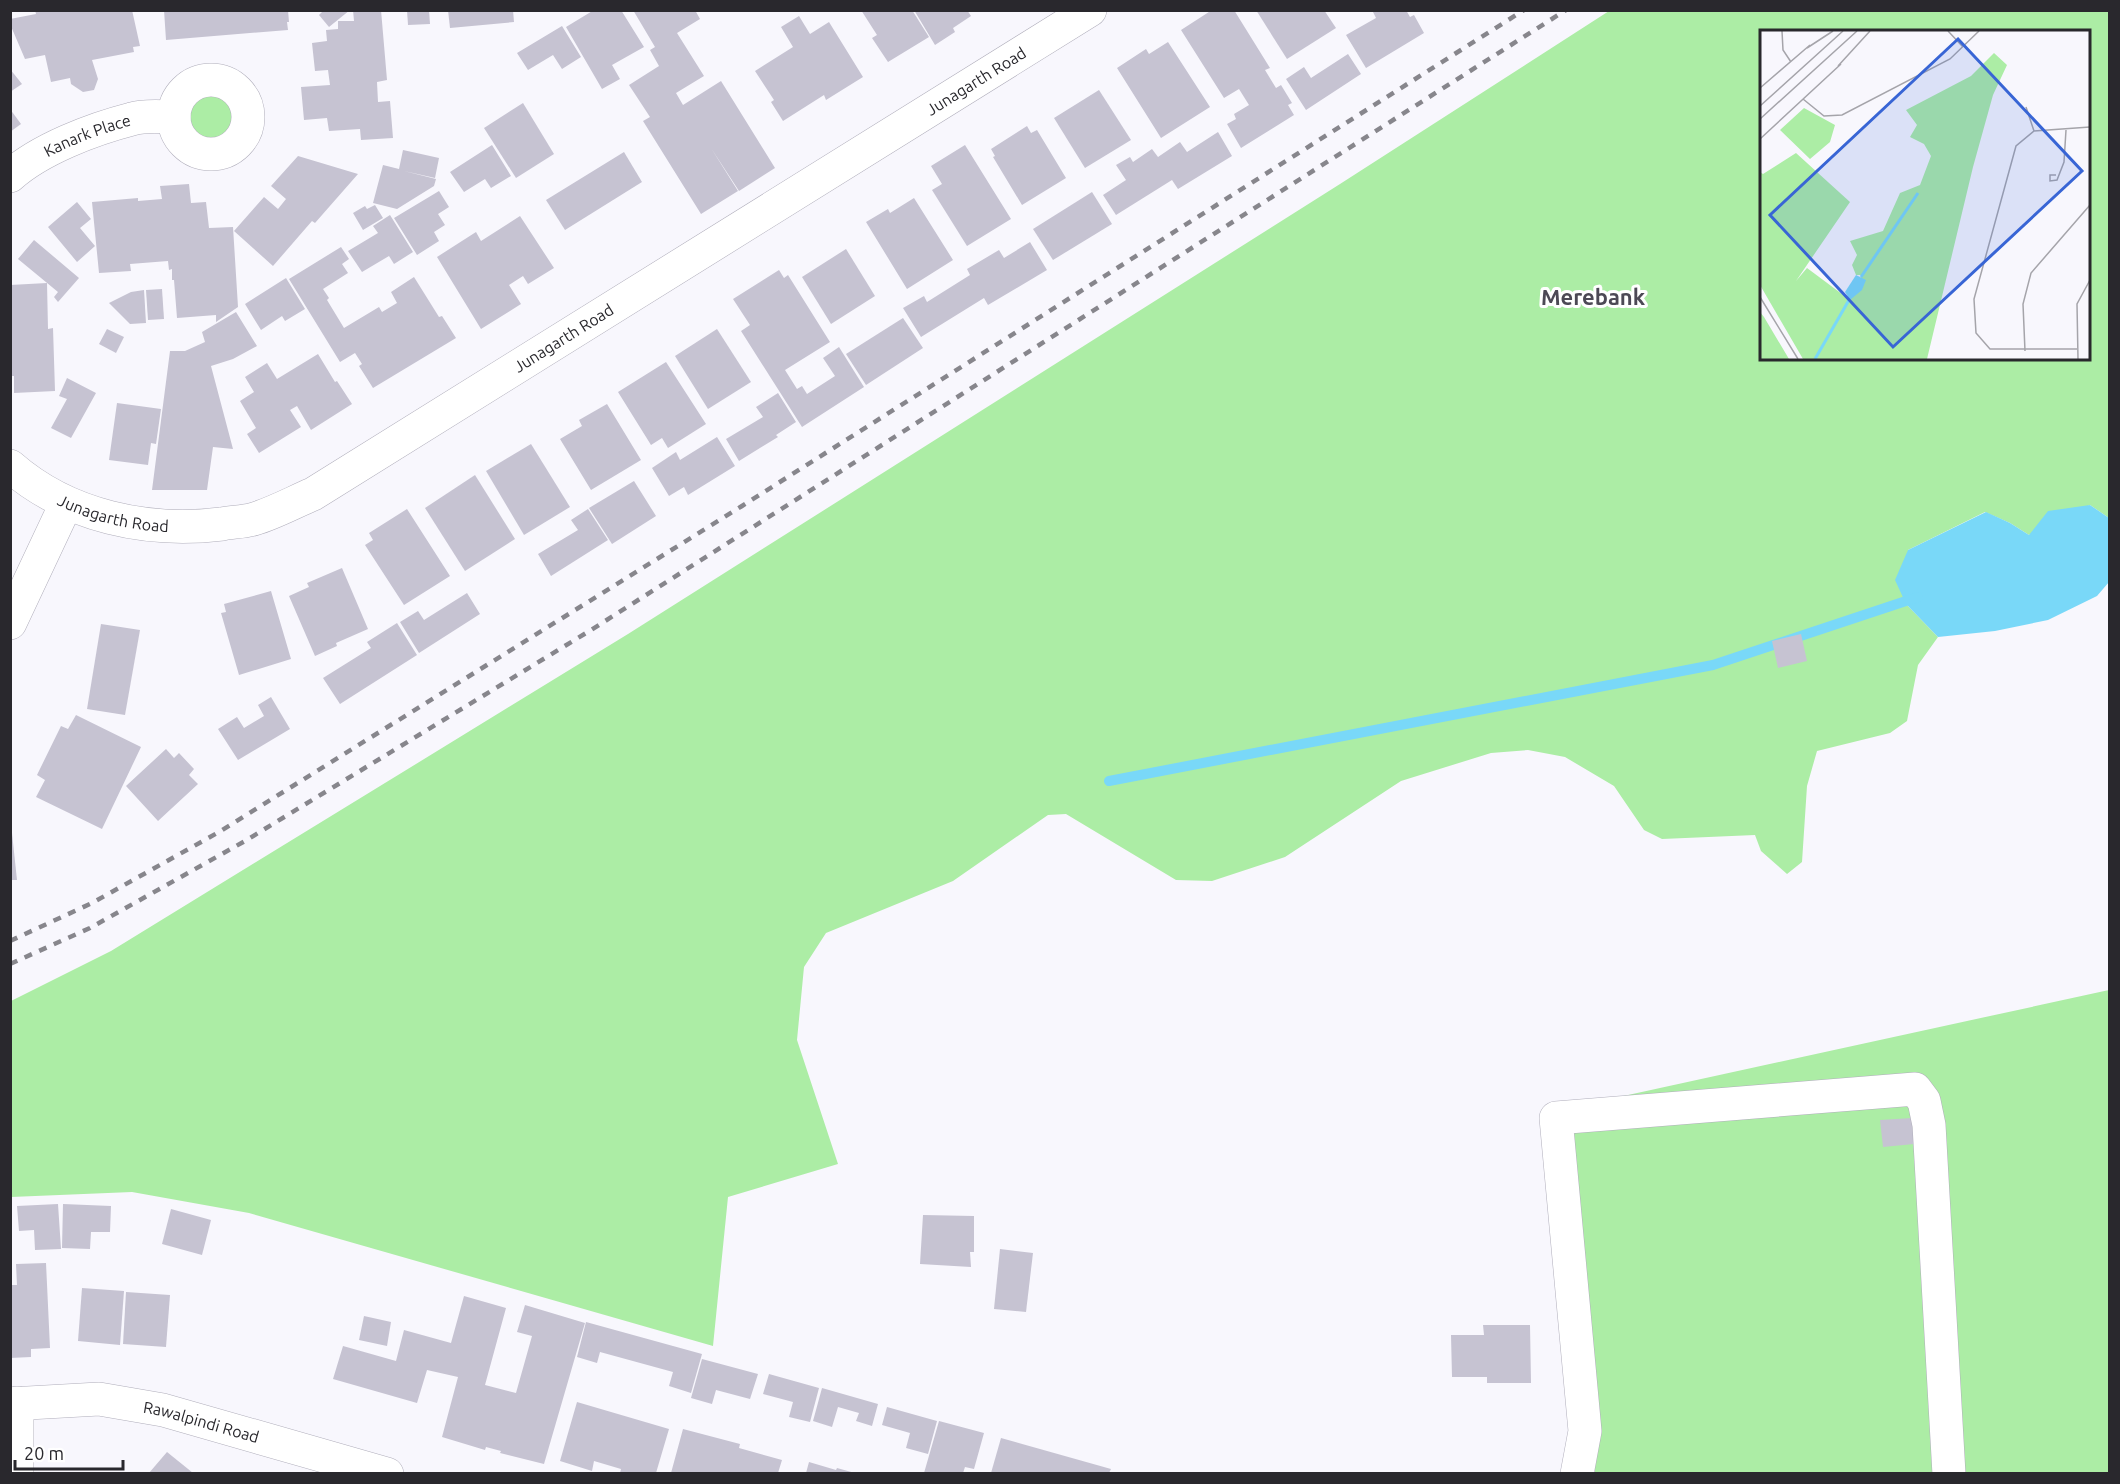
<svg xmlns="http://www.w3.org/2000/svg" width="2120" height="1484" viewBox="0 0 2120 1484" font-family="Ubuntu,sans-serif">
	<rect width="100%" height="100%" fill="#f8f7fd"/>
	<g fill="#aceda5" fill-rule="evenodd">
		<path d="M1609,11H2109V518L2090,505L2029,535L2010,523L1985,512L1908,550L1906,604L1938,637L1918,665L1907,721L1890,733L1817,751L1807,786L1802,862L1787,874L1761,851L1755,835L1662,839L1644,830L1614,786L1565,757L1528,750L1491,753L1401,781L1285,857L1212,881L1176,880L1066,814L1048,815L953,881L826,933L804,967L797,1040L838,1164L728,1197L713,1346L249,1213L132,1192L11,1197V1001L111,951L628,634L1340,184ZM1762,32H2088V358H1762Z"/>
		<circle cx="212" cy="117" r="24"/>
		<path d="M2109,990V1473H1595L1564,1109Z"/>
	</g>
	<path fill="#79d8f8" d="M2090,505L2109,518V582L2097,596L2048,620L1995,631L1938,637L1906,604L1895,580L1908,550L1986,512L2010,523L2029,535L2048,511Z"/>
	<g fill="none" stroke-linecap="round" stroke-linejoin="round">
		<path stroke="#79d8f8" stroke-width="10" d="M1109,781L1713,665L1918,597"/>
	</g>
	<g fill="#c6c3d2">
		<path d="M35,10H132L140,46L133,47L134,52L92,60L98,79L94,90L83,92L71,84L70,78L51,82L45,55L25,59L10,24V19L36,14Z"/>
		<path d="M164,10H288L289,22H287L288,30L166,40Z"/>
		<path d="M324,10H350L329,27L319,15Z"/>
		<path d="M353,10H381L387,80L377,82L378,102L390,101L393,138L361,140L360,129L329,131L327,118L304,120L301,87L330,85L328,70L315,71L312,43L327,41L326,30L338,29V21H354Z"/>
		<path d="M407,10H429L430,24L408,25Z"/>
		<path d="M448,10H513L514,22L450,28Z"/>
		<path d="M594,10H621L644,47L612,65L620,79L602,89L566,27Z"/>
		<path d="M633,10H695L700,19L677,33L704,76L676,93L683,105L721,81L775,168L739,191L711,148L738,191L701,214L643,121L650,117L629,85L659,66L650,50L655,47Z"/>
		<path d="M861,10H912L929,37L888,62L872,38L877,35Z"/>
		<path d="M914,10H967L971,16L953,28L955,32L935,45Z"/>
		<path d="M1212,10H1234L1270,68L1265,70L1276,88L1281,85L1292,103L1288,105L1294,115L1241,148L1227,124L1236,119L1234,114L1249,105L1239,89L1224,98L1181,30Z"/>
		<path d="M1256,10H1324L1336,28L1287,59Z"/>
		<path d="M1372,10H1406L1410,17L1414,15L1424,33L1366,68L1346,35L1376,18Z"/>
		<path d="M799,16L810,34L829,22L863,77L826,100L824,95L783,121L771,102L774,100L755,71L793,47L781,27Z"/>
		<path d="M562,26L581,57L562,69L553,55L528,70L517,53Z"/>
		<path d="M1168,42L1210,107L1161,138L1117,68L1146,49L1149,54Z"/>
		<path d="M1348,54L1361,74L1306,110L1286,79L1304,67L1311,78Z"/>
		<path d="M10,69L22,84L10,92Z"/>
		<path d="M1099,90L1131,140L1085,168L1054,118Z"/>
		<path d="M523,103L554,154L516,178L484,128Z"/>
		<path d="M10,109L21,124L10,132Z"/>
		<path d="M1027,126L1031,133L1037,130L1066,178L1022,205L993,157L995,156L991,149Z"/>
		<path d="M1218,132L1232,156L1178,189L1172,180L1116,215L1103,195L1126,180L1116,165L1130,157L1133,162L1152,149L1158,157L1180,142L1187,152Z"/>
		<path d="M492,145L511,176L491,188L485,179L464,192L450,172Z"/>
		<path d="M965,145L1011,219L967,246L932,190L942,184L931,166Z"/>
		<path d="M403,150L439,158L435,178L404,171L436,179L434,186L397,209L373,203L383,165L399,169Z"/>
		<path d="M624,152L642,182L565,230L546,200Z"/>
		<path d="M298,156L358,174L315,223L312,221L273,266L234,231L264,197L278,209L286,199L271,186Z"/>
		<path d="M189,184L191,203L206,202L209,228L233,227L238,307L216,322V315L177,318L174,280H172V269L169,270L168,261L130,264L131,271L99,273L92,202L138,198V201L162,199L160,186Z"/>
		<path d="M439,191L449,207L438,214L445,225L434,232L439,241L417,255L394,218Z"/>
		<path d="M1092,192L1112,224L1053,260L1033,229Z"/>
		<path d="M914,198L953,260L907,289L866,222L888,209L890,213Z"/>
		<path d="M77,202L91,219L80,228L95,246L77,262L48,227Z"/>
		<path d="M375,205L383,218L363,230L353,213L365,206L367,209Z"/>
		<path d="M390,215L413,252L394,264L389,256L362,272L348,251L378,233L373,226Z"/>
		<path d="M520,216L554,268L528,284L523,276L509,285L521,304L481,329L437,257L476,232L481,241Z"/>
		<path d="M34,240L79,278L58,302L54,297L58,292L18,259Z"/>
		<path d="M1030,242L1047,270L988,305L984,298L921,337L903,308L924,296L927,302L970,275L967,269L999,250L1004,258Z"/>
		<path d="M341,247L349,259L342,264L348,273L323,289L329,298L327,300L344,328L379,307L382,312L397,303L391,292L414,277L439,317L442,316L456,338L373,388L359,366L362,364L355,353L340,362L289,279Z"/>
		<path d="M846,249L875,296L831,324L802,277Z"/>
		<path d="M779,270L784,278L788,275L830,342L785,370L797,389L802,386L807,394L835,376L823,358L839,347L864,387L802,427L741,331L750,325L733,299Z"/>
		<path d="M286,278L305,309L285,321L282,316L261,330L245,304Z"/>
		<path d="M47,283L48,329L53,328L55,391L14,393V376H10V285Z"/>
		<path d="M162,289L164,319L148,320L146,290Z"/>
		<path d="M144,290L146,323L130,324L109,303L131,292Z"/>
		<path d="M236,312L257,346L233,359L211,366L233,449L213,447L207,490H152L170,351H185L205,342L202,332Z"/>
		<path d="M903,318L923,348L866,385L846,354Z"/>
		<path d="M107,329L124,337L116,353L99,344Z"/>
		<path d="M717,329L751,382L708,409L675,356Z"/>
		<path d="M318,354L335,382L337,381L352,404L311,430L297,406L290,410L301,427L259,453L247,434L256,428L240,401L254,392L245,377L267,363L277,379Z"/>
		<path d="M666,362L706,424L668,448L662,438L651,445L618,392Z"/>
		<path d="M67,378L96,393L71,438L51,428L67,399L59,396Z"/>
		<path d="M778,393L796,422L776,435L778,437L739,461L726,439L763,417L756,407Z"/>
		<path d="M117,403L161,409L156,444L151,443L148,465L109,460Z"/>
		<path d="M607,404L641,460L591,490L560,439L582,426L579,420Z"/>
		<path d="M717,437L735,466L688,495L684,487L669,496L652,468L676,452L680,460Z"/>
		<path d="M531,444L570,507L524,535L486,471Z"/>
		<path d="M475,475L515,539L465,571L425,508Z"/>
		<path d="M634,481L656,516L612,544L589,508Z"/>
		<path d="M407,509L450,576L404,605L365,545L373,540L369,533Z"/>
		<path d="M588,509L608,540L551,576L538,554L578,530L571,520Z"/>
		<path d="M342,568L368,629L336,643L337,646L315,656L289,596L309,587L307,583Z"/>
		<path d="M271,591L291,659L239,675L221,613L226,612L224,604Z"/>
		<path d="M467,593L480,614L419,653L400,622L418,611L424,620Z"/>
		<path d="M397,623L417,655L340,704L323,678L371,648L367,642Z"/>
		<path d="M101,624L140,630L125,715L87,709Z"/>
		<path d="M1801,634L1807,661L1778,668L1772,641Z"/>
		<path d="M271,697L290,729L238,760L218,729L237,717L244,728L264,716L258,705Z"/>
		<path d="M76,715L141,747L102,829L36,797L45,780L37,775L61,726L68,729Z"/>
		<path d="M166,749L174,758L179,753L194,769L189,775L198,784L158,821L126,786Z"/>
		<path d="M12,833L17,880H10V834Z"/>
		<path d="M1912,1118L1914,1144L1883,1147L1880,1120Z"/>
		<path d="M58,1204L61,1249L35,1250L34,1230L19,1231L17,1206Z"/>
		<path d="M63,1204L111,1206L110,1232H91L90,1249L62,1248Z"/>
		<path d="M171,1209L211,1220L202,1255L162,1244Z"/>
		<path d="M923,1215L974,1216V1252H970L971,1267L920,1264Z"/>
		<path d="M1000,1249L1033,1253L1026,1312L994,1309Z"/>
		<path d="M46,1263L50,1348L31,1349V1357L10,1358V1285H17L16,1264Z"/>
		<path d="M82,1288L124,1291L120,1345L78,1341Z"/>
		<path d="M126,1292L170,1295L166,1347L123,1344Z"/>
		<path d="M464,1296L506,1308L485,1385L516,1393L532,1336L517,1332L525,1305L585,1323L544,1464L500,1453L501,1451L486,1447L485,1450L442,1437L458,1377L427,1370L417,1403L333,1379L343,1346L396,1361L404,1330L451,1343Z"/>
		<path d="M364,1316L391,1322L387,1346L359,1340Z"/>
		<path d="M586,1322L702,1354L691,1393L669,1386L673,1372L600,1352L597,1363L577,1357Z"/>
		<path d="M1483,1325H1530L1531,1383H1487V1377H1452L1451,1335H1484Z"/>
		<path d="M702,1359L758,1374L750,1399L716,1390L712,1404L691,1398Z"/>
		<path d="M769,1374L819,1388L810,1422L789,1417L793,1402L763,1394Z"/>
		<path d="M822,1388L878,1404L872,1426L856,1421L859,1413L838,1407L832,1427L813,1421Z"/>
		<path d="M577,1402L669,1429L656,1473H620L621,1469L594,1461L592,1471L560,1461Z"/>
		<path d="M887,1407L937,1421L928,1454L906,1448L910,1433L882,1425Z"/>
		<path d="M939,1421L984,1433L974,1469L965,1467L963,1473H924Z"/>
		<path d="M683,1429L740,1444L739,1448L782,1460L778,1473H671Z"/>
		<path d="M1001,1438L1111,1469L1109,1473H991Z"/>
		<path d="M167,1452L193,1473H149Z"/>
		<path d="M809,1462L836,1470L837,1468L855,1473H806Z"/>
	</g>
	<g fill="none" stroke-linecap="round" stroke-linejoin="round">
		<g stroke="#b0aebb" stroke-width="34">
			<g id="minor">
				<circle cx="211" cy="117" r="37"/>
				<path id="s1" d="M10,176C40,149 93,129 132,119C145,115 160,117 174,117"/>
				<path id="s2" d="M10,466C68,517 148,533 222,524C232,522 244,522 254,519C274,513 294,502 313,494L1090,10"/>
				<path d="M10,623L66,504"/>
				<path id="s3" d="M10,1404L99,1399L163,1410L387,1474"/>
				<path d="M17,1474V1403"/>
				<path d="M1577,1474L1585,1431L1556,1118L1915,1089L1924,1101L1929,1125L1949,1474"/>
			</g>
		</g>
		<use href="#minor" stroke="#fff" stroke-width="33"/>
		<g stroke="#87868c" stroke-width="4.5" stroke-dasharray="8 8" stroke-linecap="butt">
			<path d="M10,941L92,903L219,832L742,506L1524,10"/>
			<path d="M10,964L90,928L245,841L591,630L1566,10"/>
		</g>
	</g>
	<g text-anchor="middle" stroke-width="6" stroke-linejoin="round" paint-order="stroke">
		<g font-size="16" fill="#29282d" stroke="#fff">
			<text dy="6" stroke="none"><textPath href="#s2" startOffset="1104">Junagarth Road</textPath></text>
			<text dy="6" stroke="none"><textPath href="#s1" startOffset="88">Kanark Place</textPath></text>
			<text dy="6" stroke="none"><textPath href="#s2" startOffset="618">Junagarth Road</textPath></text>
			<text dy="6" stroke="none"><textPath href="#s2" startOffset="116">Junagarth Road</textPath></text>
			<text dy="6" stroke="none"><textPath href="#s3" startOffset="194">Rawalpindi Road</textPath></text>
		</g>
		<g font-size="22" font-weight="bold" fill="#4c4955" stroke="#fff">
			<text x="1593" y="305">Merebank</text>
		</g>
	</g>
	<g transform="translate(1760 30)">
		<rect width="330" height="330" fill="#f8f7fd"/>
		<path d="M234,23L247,35L233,65L213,137L167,329H43L0,255V142L3,144L36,123L90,172L36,251L47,238L90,270L102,245H96L92,235L97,225L90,211L123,201L140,163L160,155L171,126L164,114L150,107L157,95L146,80L211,46ZM44,78L75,95L70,112L50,129L20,100ZM0,282L4,287L29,329H0Z" fill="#aceda5"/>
		<path d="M96,245L106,250L102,260L90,270L85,262Z" fill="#79d8f8"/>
		<path fill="none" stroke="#79d8f8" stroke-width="3" d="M101,247L158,163M55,329L89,270"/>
		<path fill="none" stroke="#a5a4aa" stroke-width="1.5" d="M22,1L23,20L31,32M188,1L203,17M47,18L73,1M78,36L110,1M0,58L50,15M43,69L64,86L82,85L190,29L219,1M0,76L83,1M266,77L274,101M0,89L97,1M0,109L81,34M296,145H290V151L297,150L304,132L306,100M0,267L38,329M317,319H230L216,303L214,269L256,116L274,101L330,97M265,321L263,274L271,243L330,175M318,329L317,274L330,250"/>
		<path fill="#3865d5" fill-opacity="0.15" stroke="#3865d5" stroke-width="3" d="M198,9L322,141L133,317L10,185Z"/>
		<rect width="330" height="330" fill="none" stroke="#29282d" stroke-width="3"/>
	</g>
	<rect width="2120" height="1484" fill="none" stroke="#29282d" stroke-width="24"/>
	<path d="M15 1460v9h108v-9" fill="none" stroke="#29282d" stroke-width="3"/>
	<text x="24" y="1460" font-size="18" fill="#29282d" stroke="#ffffff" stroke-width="4.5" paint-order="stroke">20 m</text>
</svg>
